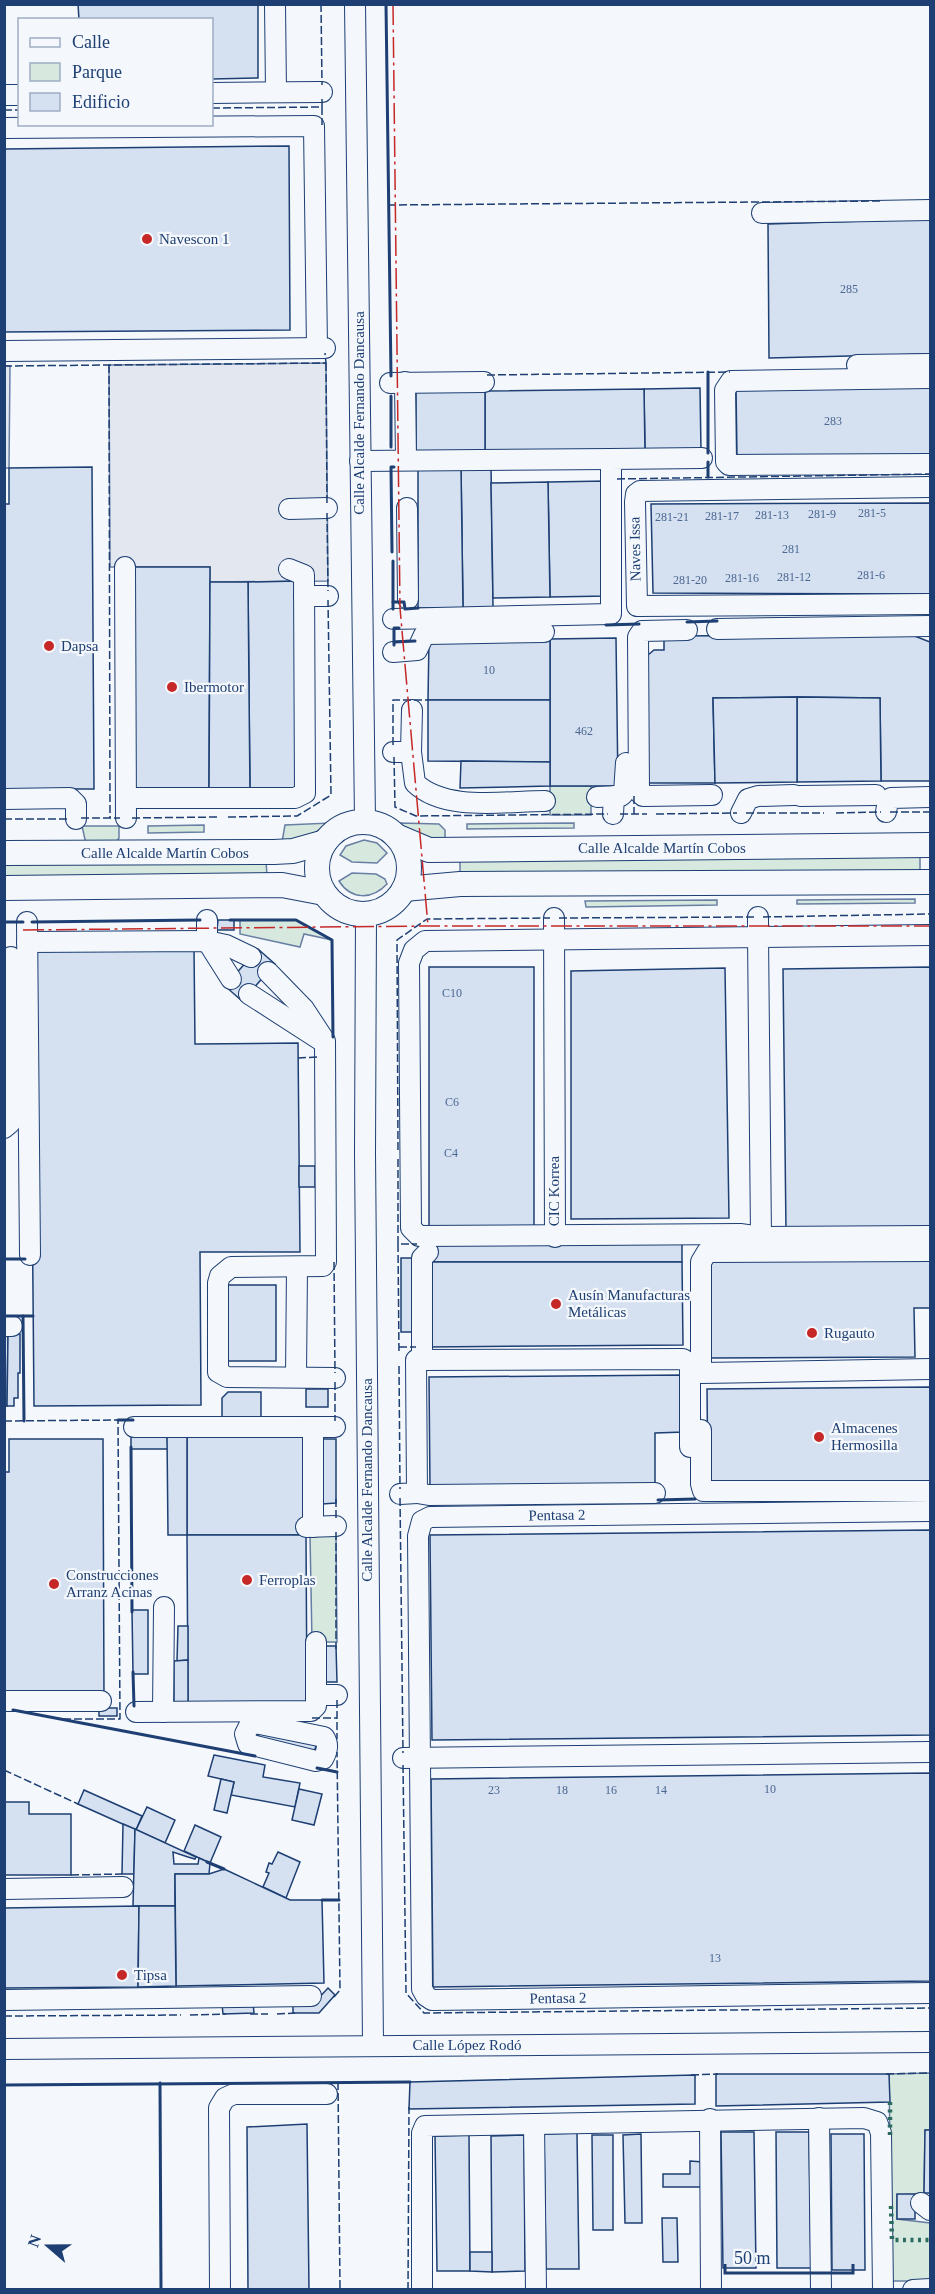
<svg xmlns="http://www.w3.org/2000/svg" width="935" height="2294" viewBox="0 0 935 2294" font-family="Georgia,serif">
	<rect width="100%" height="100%" fill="#f4f7fb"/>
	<g fill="#d7e8df" stroke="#687fa3" stroke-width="1.5">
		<rect x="550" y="786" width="41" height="29"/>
		<path d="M330,823L310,836L282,842L285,825Z"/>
		<path d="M399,823L439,824L445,830V840C427,841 412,835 399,823Z"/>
		<path d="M574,823V828L467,829V824Z"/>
		<path d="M204,825V832L148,833V826Z"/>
		<path d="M82,826H119V838L115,844H86Z"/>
		<path d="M364,840L377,843L387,853L377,863L352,862L340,855L346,846Z"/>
		<path d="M920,856V871L460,874V859Z"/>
		<path d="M266,861L267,875L5,879L4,863Z"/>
		<path d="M352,873L376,874L385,879L387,884C372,900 351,900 339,881Z"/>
		<path d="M915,899V903L797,904V900Z"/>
		<path d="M717,900V905L586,907L585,901Z"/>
		<path d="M240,920H296L332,940L304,934L300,947L240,934Z"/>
		<path d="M336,1534L337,1642H312L310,1535Z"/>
		<path d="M930,2073V2130H925L924,2194L897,2195V2219L930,2223V2281H892L889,2074Z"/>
	</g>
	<g fill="#e3e8f0" stroke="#687fa3" stroke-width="1.5">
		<path d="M326,363L328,581L210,582V567H110L109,365Z"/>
		<path d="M4,366H10L9,468H4Z"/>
	</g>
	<g fill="#d5e0f0" stroke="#1d3f73" stroke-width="1.5">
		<path d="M78,4H258V78L212,79V20H79Z"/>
		<path d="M289,146L290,330L4,332V149Z"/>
		<path d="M930,219V354L769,358L768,224Z"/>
		<path d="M930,384V456L737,457L736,387Z"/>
		<path d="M700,388L701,451L645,452L644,389Z"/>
		<path d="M644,389L645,452L485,453V391Z"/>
		<rect x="416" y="391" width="69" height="62"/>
		<path d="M491,465L493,608H463L461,466Z"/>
		<path d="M461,466L463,608H418V467Z"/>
		<path d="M92,467L94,789H4V504H9V468Z"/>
		<path d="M607,481L608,596L550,597L548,482Z"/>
		<path d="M548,482L550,597L493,598L491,483Z"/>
		<path d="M930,503V594L653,593L651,504Z"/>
		<path d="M133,567H210L209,793L134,794Z"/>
		<path d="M297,581L299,791L250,793L248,582Z"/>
		<path d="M210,582H248L250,793H209Z"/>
		<path d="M912,635L930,642V781H881L880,698L797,697L713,698L715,783H648V655L654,650H664V636Z"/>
		<path d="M616,638L618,786H550V639Z"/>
		<path d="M429,639H550V700H428Z"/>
		<path d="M797,697L880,698L881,781L797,782Z"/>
		<path d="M797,697V782L715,783L713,698Z"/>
		<path d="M428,700H550V762L428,761Z"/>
		<path d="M461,761L550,762V786L460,788Z"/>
		<path d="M218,920H234V930H217Z"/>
		<path d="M194,949L195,1044L298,1043L300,1252H200L201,1405L34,1406L30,950Z"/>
		<path d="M258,949L275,964L242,1001L225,986Z"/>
		<rect x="429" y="967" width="105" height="263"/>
		<path d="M930,967V1230L786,1231L783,969Z"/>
		<path d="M725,968L729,1218L571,1219V971Z"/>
		<rect x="299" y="1166" width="16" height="21"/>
		<path d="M682,1242V1262H428V1244Z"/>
		<path d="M401,1258H414L415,1332H401Z"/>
		<path d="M930,1258V1308H914L915,1357L709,1358L708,1259Z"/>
		<path d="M428,1262H682L683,1345L428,1347Z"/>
		<rect x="228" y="1285" width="48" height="76"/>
		<path d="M4,1334H8L7,1406H4Z"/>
		<path d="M8,1334H20V1373H18V1398H14V1406H7Z"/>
		<path d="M684,1375V1432L655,1433V1487L430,1489L429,1377Z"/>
		<path d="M930,1387V1484L708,1486L707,1389Z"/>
		<rect x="306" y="1389" width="22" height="18"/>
		<path d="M228,1392H261V1417H222V1398Z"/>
		<path d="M131,1435L167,1436L168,1449H131Z"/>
		<path d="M306,1435V1535H187V1436Z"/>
		<path d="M167,1436H187V1535H168Z"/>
		<path d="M9,1439H103L104,1695L4,1696V1472H9Z"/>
		<path d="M322,1439H336V1503L322,1504Z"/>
		<path d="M930,1530V1735L432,1740L430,1535Z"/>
		<path d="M187,1535H306L307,1706H188Z"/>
		<path d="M132,1610H148V1674H133Z"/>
		<path d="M178,1626H188V1660L177,1661Z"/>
		<path d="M322,1646H336L337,1682H322Z"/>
		<path d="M188,1660V1706H174V1661Z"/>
		<rect x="99" y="1708" width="18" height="8"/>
		<path d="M260,1729L317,1742L314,1753L257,1741Z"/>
		<path d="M214,1755L265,1765L263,1777L300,1783L295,1807L231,1795L234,1782L208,1776Z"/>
		<path d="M930,1773V1981L433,1987L431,1779Z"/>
		<path d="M221,1779L234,1782L227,1813L214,1810Z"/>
		<path d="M299,1789L322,1794L314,1825L292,1820Z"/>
		<path d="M84,1790L142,1816L136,1830L78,1804Z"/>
		<path d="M4,1802H29V1814H71V1875H4Z"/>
		<path d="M147,1807L175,1820L165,1843L136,1830Z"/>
		<path d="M123,1824L135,1829L134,1874H122Z"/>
		<path d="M195,1825L221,1837L210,1863L184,1851Z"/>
		<path d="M135,1829L196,1857L195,1859L188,1857L173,1852L174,1864H198L199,1858L210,1863L209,1874H175V1906H133Z"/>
		<path d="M278,1852L300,1862L286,1898L263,1887L269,1873L266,1872L269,1863L272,1864Z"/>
		<path d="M224,1869L290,1900H322L324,1983L176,1986L175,1874H209Z"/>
		<path d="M139,1906L138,1987L4,1988V1908Z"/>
		<path d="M139,1906H175L176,1986L138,1987Z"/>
		<path d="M328,1988L335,1995L319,2013H293V2003H314Z"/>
		<path d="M253,2003L254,2013L223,2014L222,2004Z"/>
		<path d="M716,2074H889L890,2102L716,2106Z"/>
		<path d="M695,2075V2104L409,2109L410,2082Z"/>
		<path d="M307,2124L309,2290H248L247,2127Z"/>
		<path d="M925,2130H930V2193H924Z"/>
		<path d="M721,2132H754L756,2268H723Z"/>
		<path d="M776,2132H809L811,2268H777Z"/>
		<path d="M577,2133L579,2269H546L544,2134Z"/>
		<path d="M641,2134L642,2223H625L623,2135Z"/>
		<path d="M831,2134H864L865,2270H832Z"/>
		<path d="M469,2135L470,2271H437L435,2136Z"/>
		<path d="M524,2135L525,2271L492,2272L491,2136Z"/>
		<path d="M592,2135H613V2230H593Z"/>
		<path d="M690,2161L703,2162V2187H663V2174H690Z"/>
		<rect x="897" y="2194" width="18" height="25"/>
		<path d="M662,2218H677L678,2262H663Z"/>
		<path d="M470,2252H492V2272L470,2271Z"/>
	</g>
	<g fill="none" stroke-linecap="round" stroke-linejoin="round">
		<g stroke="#1d3f73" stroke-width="22">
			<g id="minor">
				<path d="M275,4L276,92"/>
				<path d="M355,4L365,821"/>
				<path d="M212,93L322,92"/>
				<path d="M4,95H20"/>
				<path d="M4,128L314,126L317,348"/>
				<path d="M762,213L930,210"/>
				<path d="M4,351L325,348"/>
				<path d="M857,365L930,364"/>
				<path d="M930,378L731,381L725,390L726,462L729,465L930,464"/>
				<path d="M405,382L406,460"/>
				<path d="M390,383L484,382"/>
				<path d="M360,461L611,459"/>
				<path d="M930,487L640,491L636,494L635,502L637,606L930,604"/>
				<path d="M407,508L408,599"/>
				<path d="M289,509L327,508"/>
				<path d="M125,567L126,818"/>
				<path d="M304,596H328"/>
				<path d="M393,619L611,614V459L702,458"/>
				<path d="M717,629L930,626"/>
				<path d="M687,630L642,631L638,637L639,792L643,796L712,795"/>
				<path d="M393,652L417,650L424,635L428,634L544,632"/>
				<path d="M393,752H411L415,783C445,812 505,801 545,801"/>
				<path d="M411,752L412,710"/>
				<path d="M800,796L876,795"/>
				<path d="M597,797L621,796L624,793L626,763"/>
				<path d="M127,798H295L305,793L304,575L289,569"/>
				<path d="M4,799L70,798L76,804V819"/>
				<path d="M886,812L888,800L891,798L930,797"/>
				<path d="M741,813L748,799L758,796L794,795"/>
				<path d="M613,814L614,796"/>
				<path d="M366,915L365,1153L373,2045"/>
				<path d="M758,917V936L761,1237L740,1234L419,1236L411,1228L409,963L414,950L425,941L930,935"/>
				<path d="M554,918L555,1237"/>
				<path d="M207,920V941L231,979"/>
				<path d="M27,922L30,1255"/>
				<path d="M27,942L207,941L226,945L251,957"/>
				<path d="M268,972L304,1009L325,1041L326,1262L323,1266L231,1267L220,1276L218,1283V1372L227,1377L335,1378"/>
				<path d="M249,994L322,1041"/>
				<path d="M4,1128L10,1123L12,1111L11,957"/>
				<path d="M761,1237L930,1236"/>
				<path d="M930,1251L707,1252L701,1262V1373L930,1369"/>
				<path d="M4,1326H12"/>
				<path d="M422,1360V1258L428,1252"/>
				<path d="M296,1377L297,1267"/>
				<path d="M134,1427H335"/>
				<path d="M313,1427V1527"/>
				<path d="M701,1430V1484L703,1491H930"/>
				<path d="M417,1493L429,1495L655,1493"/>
				<path d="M400,1494L417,1493L416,1360L683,1359L689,1363L690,1370V1447"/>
				<path d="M930,1511L430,1517L422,1521L418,1536L422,1989L426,1996L432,2000L930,1993"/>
				<path d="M306,1527L336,1526"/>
				<path d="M316,1695H337"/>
				<path d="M4,1701H101"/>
				<path d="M136,1712L311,1711L316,1706V1642"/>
				<path d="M163,1712L164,1607"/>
				<path d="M255,1723L324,1737C329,1744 327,1752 323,1759L316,1761L248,1744L245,1734L249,1726Z"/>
				<path d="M403,1758L930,1752"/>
				<path d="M4,1889L123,1887"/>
				<path d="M4,2000L311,1996"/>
				<path d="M4,2049L930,2042"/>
				<path d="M819,2118L821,2290"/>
				<path d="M710,2119L711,2290"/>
				<path d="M534,2124L536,2290"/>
				<path d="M921,2203L930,2210"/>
				<path d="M220,2290L219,2108L225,2098L234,2094H327"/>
				<path d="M422,2290V2133L425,2126L864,2118L877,2122L881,2133L883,2290"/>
				<path d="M913,2290L930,2289"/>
			</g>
		</g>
		<g stroke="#1d3f73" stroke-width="26">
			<g id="major">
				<circle cx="363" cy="868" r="46"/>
				<path d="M396,836L429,850L930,845"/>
				<path d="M4,853L274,852L293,851L325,842"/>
				<path d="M4,888L282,885L324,893"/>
				<path d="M404,889L460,884L930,882"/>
			</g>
		</g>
		<use href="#minor" stroke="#f4f7fb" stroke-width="20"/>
		<use href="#major" stroke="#f4f7fb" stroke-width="24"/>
		<g stroke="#2c6c60" stroke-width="4.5" stroke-dasharray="3 4.5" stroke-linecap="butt">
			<path d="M890,2102V2135"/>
			<path d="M891,2206L892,2240H930"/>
		</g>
		<g stroke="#1d3f73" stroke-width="1.5" stroke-dasharray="8 3" stroke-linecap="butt">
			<path d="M321,4L322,85"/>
			<path d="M322,107V125"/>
			<path d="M212,108L322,107V97"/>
			<path d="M4,110H20"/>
			<path d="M388,205L883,201"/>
			<path d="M326,363L327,504"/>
			<path d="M109,365L110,818"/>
			<path d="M4,366L326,363L325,353"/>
			<path d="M487,375L730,372"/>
			<path d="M617,479L930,474"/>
			<path d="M327,513L328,591"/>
			<path d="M393,745V700H428"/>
			<path d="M394,757L395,807L416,816L608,814"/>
			<path d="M634,796V814"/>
			<path d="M890,812H930"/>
			<path d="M746,813H824"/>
			<path d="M836,813L881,812"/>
			<path d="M620,814H647"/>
			<path d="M656,814L737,813"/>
			<path d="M228,817L297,816L331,795L328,600"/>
			<path d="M81,818H120"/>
			<path d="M132,818L219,817"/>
			<path d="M4,819H69"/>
			<path d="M763,917L930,914"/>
			<path d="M559,918L754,917"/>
			<path d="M298,1058L319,1057"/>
			<path d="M398,1150L397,940L427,919L550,918"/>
			<path d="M398,1159V1244H417"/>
			<path d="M398,1244L399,1354"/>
			<path d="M334,1262L335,1373"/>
			<path d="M399,1347H416"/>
			<path d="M399,1366L400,1489"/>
			<path d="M335,1382V1421"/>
			<path d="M4,1421L118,1420L120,1719H61"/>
			<path d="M400,1498L403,1753"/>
			<path d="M336,1499V1520"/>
			<path d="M336,1532V1649"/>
			<path d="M337,1700V1739"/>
			<path d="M312,1718H337"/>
			<path d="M403,1765L406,1993L424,2013L930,2008"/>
			<path d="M4,1770L78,1804"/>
			<path d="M71,1875L122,1874"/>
			<path d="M334,1997L340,1990L337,1752"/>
			<path d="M250,2014H268"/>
			<path d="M277,2014L295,2013"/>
			<path d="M190,2015L226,2014"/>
			<path d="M4,2016L181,2015"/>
			<path d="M886,2074L930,2073"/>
			<path d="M691,2075L718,2074"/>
			<path d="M338,2082L340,2290"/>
			<path d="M408,2290L409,2107"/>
		</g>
		<g stroke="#1d3f73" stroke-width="3">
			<path d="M386,4L391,376"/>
			<path d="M708,372V453"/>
			<path d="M391,396V447"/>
			<path d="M708,462V477"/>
			<path d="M392,552L391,467H394"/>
			<path d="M393,561V609"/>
			<path d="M393,602H404L405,609L418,608"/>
			<path d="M687,622L717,621"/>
			<path d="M606,625L639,624"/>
			<path d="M394,642L415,641"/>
			<path d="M394,645V628H399"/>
			<path d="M230,920H296L332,940L333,1037"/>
			<path d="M4,922H23"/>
			<path d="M32,922L200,920"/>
			<path d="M4,1259H25"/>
			<path d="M4,1316H33"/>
			<path d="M23,1316L24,1421"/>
			<path d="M118,1420H133"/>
			<path d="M131,1447L132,1612"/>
			<path d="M658,1500L695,1499"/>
			<path d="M133,1672L134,1706"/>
			<path d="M13,1710L255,1756"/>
			<path d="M317,1768L337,1772"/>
			<path d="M207,1862L224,1869"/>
			<path d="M322,1900H339"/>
			<path d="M160,2083L161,2290"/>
			<path d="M4,2085L410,2082"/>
		</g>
		<g stroke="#c62828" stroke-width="1.5" stroke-dasharray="21 4.5 3 4.5" stroke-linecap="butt">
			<path d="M393,4L400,608L428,926"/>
			<path d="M23,930L428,926H930"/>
		</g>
	</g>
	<g fill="#c62828" stroke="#f4f7fb" stroke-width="2">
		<circle cx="147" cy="239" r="6"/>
		<circle cx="49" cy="646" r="6"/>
		<circle cx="172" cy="687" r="6"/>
		<circle cx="556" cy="1304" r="6"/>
		<circle cx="812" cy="1333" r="6"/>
		<circle cx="819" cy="1437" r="6"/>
		<circle cx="247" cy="1580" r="6"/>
		<circle cx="54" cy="1584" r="6"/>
		<circle cx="122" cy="1975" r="6"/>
	</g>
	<g text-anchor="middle" stroke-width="4.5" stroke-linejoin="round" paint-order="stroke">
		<g font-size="12" fill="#4b6792">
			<text x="849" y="293">285</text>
			<text x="833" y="425">283</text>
			<text x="872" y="517">281-5</text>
			<text x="822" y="518">281-9</text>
			<text x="772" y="519">281-13</text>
			<text x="722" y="520">281-17</text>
			<text x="672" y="521">281-21</text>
			<text x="791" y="553">281</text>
			<text x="871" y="579">281-6</text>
			<text x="794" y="581">281-12</text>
			<text x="742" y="582">281-16</text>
			<text x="690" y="584">281-20</text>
			<text x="489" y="674">10</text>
			<text x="584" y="735">462</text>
			<text x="452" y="997">C10</text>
			<text x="452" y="1106">C6</text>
			<text x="451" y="1157">C4</text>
			<text x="770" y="1793">10</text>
			<text x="494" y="1794">23</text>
			<text x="562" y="1794">18</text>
			<text x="611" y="1794">16</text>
			<text x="661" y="1794">14</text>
			<text x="715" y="1962">13</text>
		</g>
		<g font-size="15" fill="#1d3f73" stroke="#f4f7fb" text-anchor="start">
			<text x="159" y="244">Navescon 1</text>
			<text x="61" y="651">Dapsa</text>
			<text x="184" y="692">Ibermotor</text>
			<text x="568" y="1300">Ausín Manufacturas<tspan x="568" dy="17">Metálicas</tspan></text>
			<text x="824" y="1338">Rugauto</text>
			<text x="831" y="1433">Almacenes<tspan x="831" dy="17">Hermosilla</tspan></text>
			<text x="66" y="1580">Construcciones<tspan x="66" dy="17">Arranz Acinas</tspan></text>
			<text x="259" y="1585">Ferroplas</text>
			<text x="134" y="1980">Tipsa</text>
		</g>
		<g font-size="15" fill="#1d3f73" stroke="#f4f7fb">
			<text transform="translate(359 413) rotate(-90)" y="5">Calle Alcalde Fernando Dancausa</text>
			<text transform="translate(635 549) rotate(-91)" y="5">Naves Issa</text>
			<text x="662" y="853">Calle Alcalde Martín Cobos</text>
			<text x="165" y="858">Calle Alcalde Martín Cobos</text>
			<text transform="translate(554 1191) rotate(-90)" y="5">CIC Korrea</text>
			<text transform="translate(367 1480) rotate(-90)" y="5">Calle Alcalde Fernando Dancausa</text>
			<text transform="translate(557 1515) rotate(-1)" y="5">Pentasa 2</text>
			<text transform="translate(558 1998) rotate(-1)" y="5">Pentasa 2</text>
			<text x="467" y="2050">Calle López Rodó</text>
		</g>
	</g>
	<rect width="935" height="2294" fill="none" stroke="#1d3f73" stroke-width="12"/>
	<rect x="18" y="18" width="195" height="108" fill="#f4f7fb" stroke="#9eadc5" stroke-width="1.5"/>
	<rect x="30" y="38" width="30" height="9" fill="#f4f7fb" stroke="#9eadc5" stroke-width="1.5"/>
	<text x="72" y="48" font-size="18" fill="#1d3f73">Calle</text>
	<rect x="30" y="63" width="30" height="18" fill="#d7e8df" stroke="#9eadc5" stroke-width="1.5"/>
	<text x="72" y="78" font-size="18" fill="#1d3f73">Parque</text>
	<rect x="30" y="93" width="30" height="18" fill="#d5e0f0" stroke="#9eadc5" stroke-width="1.5"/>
	<text x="72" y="108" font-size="18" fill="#1d3f73">Edificio</text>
	<g transform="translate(48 2246) rotate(290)" stroke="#f4f7fb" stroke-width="4.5" paint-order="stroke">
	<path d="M0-4.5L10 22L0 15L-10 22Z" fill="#1d3f73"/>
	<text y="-9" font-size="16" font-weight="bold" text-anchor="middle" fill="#1d3f73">N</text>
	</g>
	<path d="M725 2264v9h128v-9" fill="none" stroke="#1d3f73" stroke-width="3"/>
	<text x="734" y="2264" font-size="18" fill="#1d3f73" stroke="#f4f7fb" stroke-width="4.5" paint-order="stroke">50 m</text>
</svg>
